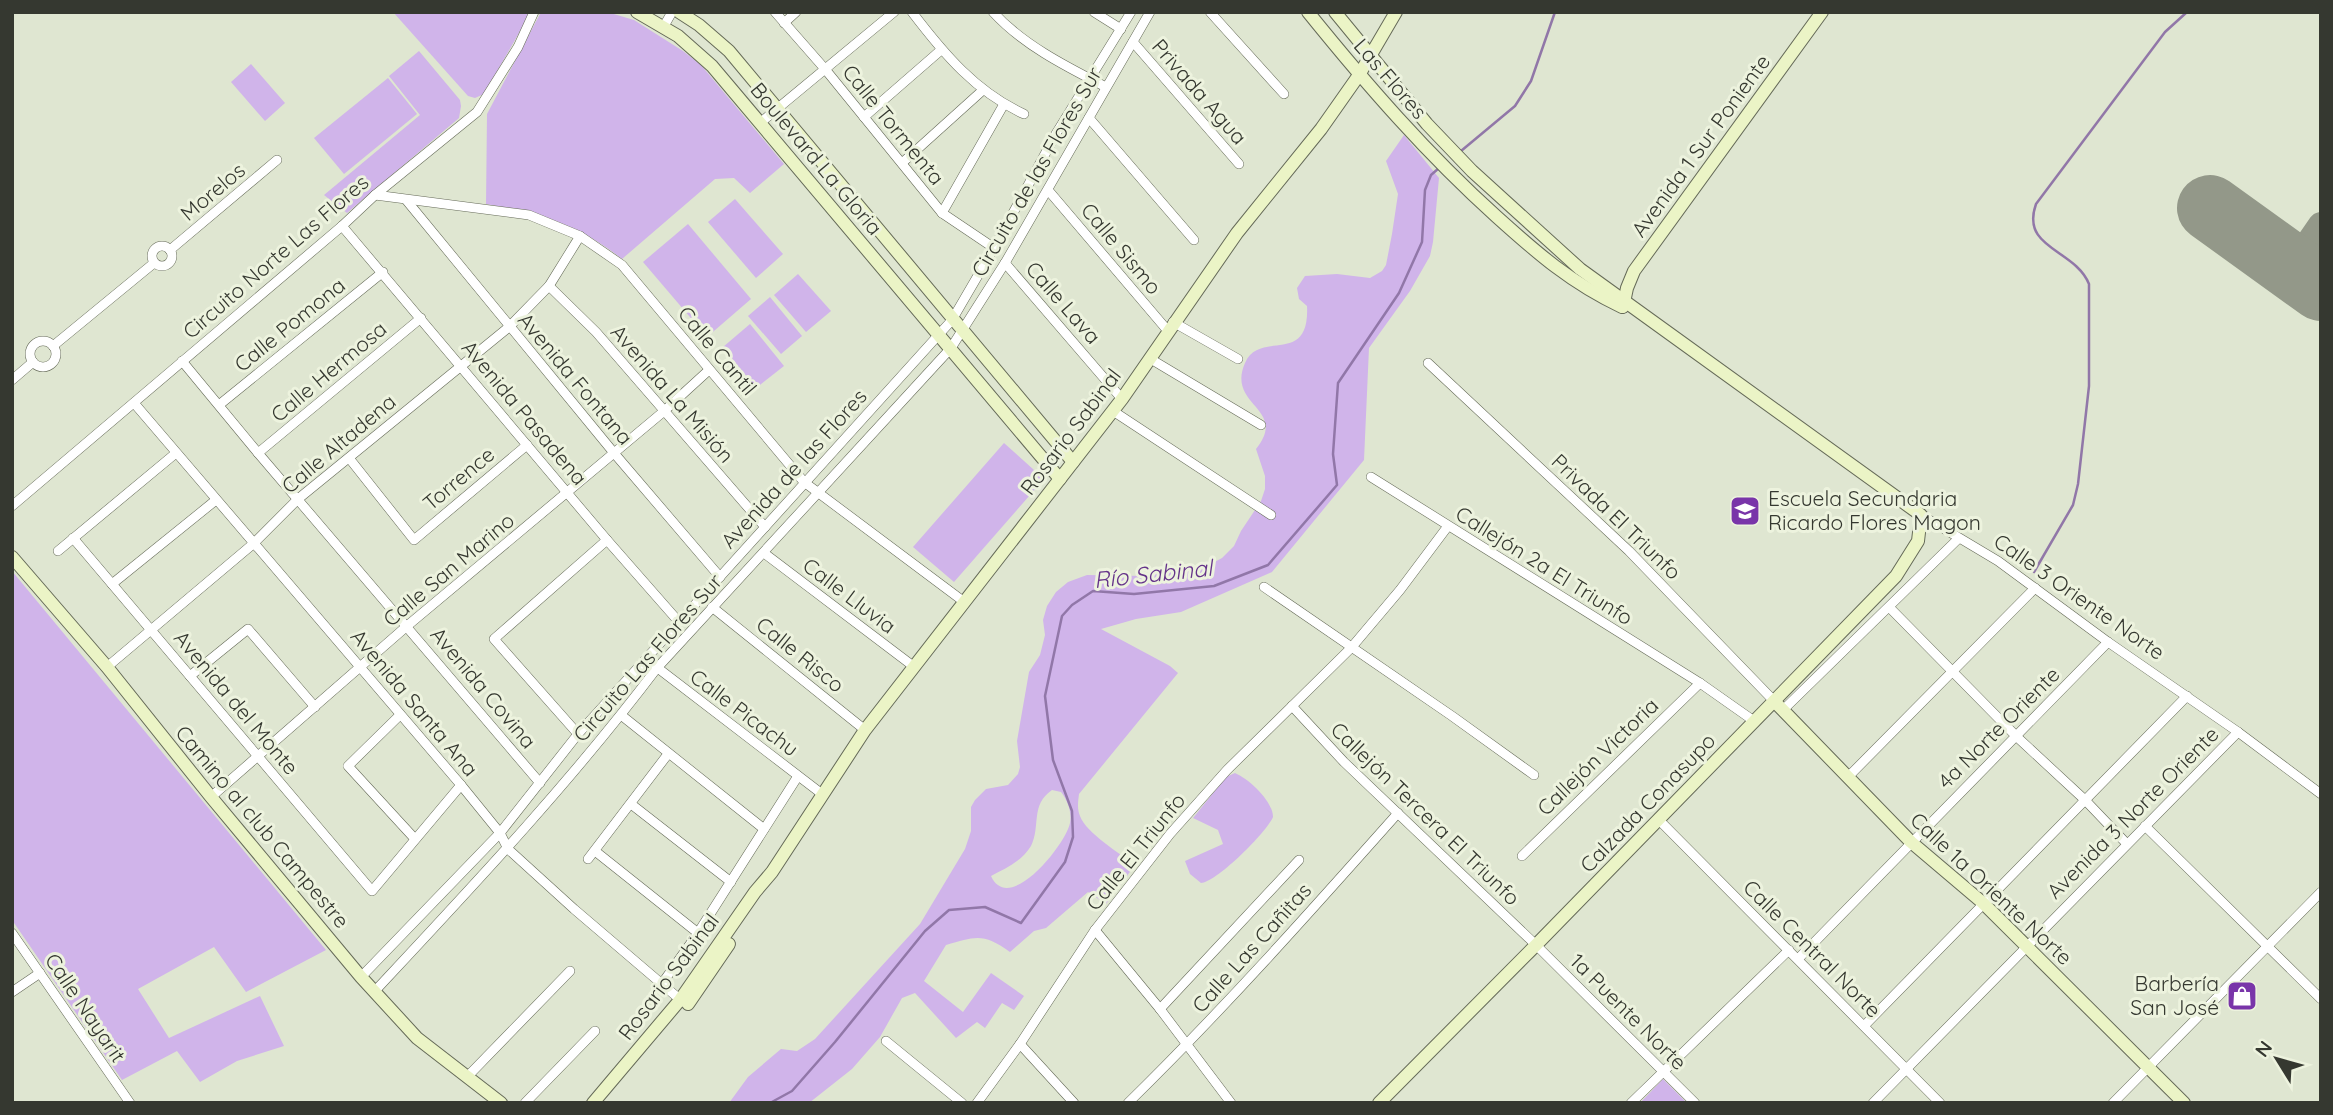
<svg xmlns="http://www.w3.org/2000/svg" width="2333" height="1115" viewBox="0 0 2333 1115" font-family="Quicksand,sans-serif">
	<rect width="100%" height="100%" fill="#dfe6d1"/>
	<g fill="#d0b4ea" fill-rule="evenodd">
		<path d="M393,12H531L484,94L475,98L468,96Z"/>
		<path d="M541,12H607L634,20L683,51L701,65L784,164L750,193L734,178L715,179L622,259C579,225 540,213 486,204L487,114Z"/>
		<path d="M419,51L460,100L461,106L459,118L347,213L324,195L420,115L389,76Z"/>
		<path d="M251,64L285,103L265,121L231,82Z"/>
		<path d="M388,78L417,114L344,174L314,138Z"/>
		<path d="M1404,135L1439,178L1433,242L1430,256L1410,291L1369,348L1364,460L1272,572L1181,612L1136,619L1101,629L1170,666L1178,673L1079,794C1078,802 1077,809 1080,816C1086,833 1121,854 1135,865L1106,904L1088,892L1046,928L1034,931L1010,952C984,933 976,936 946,945L924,981L963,1012L991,973L1024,996L1014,1010L1002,1003L985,1028L977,1022L956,1038L915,993L902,998L880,1037L852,1069L809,1103H729L748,1077L781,1049L797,1051L815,1039L920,924L965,849L971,831V807L975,800L986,789L1008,785L1018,774L1020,767L1017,741L1029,672L1040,655L1045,635L1043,620L1047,606L1056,592L1068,582L1087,575L1143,576L1172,570L1190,571L1207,566L1222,558L1234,546L1241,531L1261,501L1265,489V476L1256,449C1289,408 1226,406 1245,363C1260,329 1310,367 1307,306L1299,299L1297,288L1305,276L1337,274L1370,278L1382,271L1386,265L1392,234L1398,194L1386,161ZM1052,790L1061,792C1068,801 1072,812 1070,823C1066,844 1009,916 991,876C1006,868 1022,861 1031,846C1041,826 1030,805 1052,790Z"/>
		<path d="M735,199L783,254L756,278L708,222Z"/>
		<path d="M688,224L751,299L707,337L643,262Z"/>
		<path d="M798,274L831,311L806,332L774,295Z"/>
		<path d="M770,297L802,336L781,354L748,316Z"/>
		<path d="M750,324L784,366L756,388L723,347Z"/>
		<path d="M1004,443L1044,479L954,582L913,547Z"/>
		<path d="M12,571L326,950L246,992L214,947L138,989L169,1038L260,996L284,1046L237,1061L200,1082L177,1051L122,1080L12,920Z"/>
		<path d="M1235,773C1249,779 1273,801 1273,817C1267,832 1216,883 1201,883L1190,874L1185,861L1223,844L1218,830L1193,818L1226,777Z"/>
		<path d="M1663,1079L1687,1103H1640Z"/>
	</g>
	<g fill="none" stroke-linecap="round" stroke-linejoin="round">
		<g stroke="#9177a8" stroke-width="2.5">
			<path d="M1461,151L1515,106L1531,81L1555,12"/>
			<path d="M2034,572L2073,505L2078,484L2089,386V284C2075,249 2020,249 2036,204L2165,32L2187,12"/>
			<path d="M770,1103L792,1091L835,1042L925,931L949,910L985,907L1021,923L1065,862L1073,837L1072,811L1053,760L1045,696L1062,616L1072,605L1093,591L1134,594L1214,586L1268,565L1337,485L1333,454L1338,383L1399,293L1422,242L1425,190L1431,175L1439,168"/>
		</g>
		<path stroke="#939889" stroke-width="26" d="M2292,267L2321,225"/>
		<path stroke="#939889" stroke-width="66" d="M2210,208L2321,288"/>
		<g stroke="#656a58" stroke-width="10">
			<g id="street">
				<path d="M775,12L825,69L942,213L994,248"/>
				<path d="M912,12C944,54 976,92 1024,114"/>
				<path d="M993,12C1023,45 1067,67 1106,87"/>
				<path d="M1094,12L1121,29"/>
				<path d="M1210,12L1284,94"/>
				<path d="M784,23L796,12"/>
				<path d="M664,26L672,12"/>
				<path d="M1133,42L1239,164"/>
				<path d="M864,117L941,50"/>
				<path d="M1089,118L1194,240"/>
				<path d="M760,123L894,12"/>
				<path d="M902,163L983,90"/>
				<path d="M1048,190L1168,331"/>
				<path d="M375,195L529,215L580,236L622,265L804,482L963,601"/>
				<path d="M407,201L614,453L720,577"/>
				<path d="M942,213L1004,104"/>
				<path d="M342,226L607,540L679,622"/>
				<circle cx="162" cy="256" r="10"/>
				<path d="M170,250L277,160"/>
				<path d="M1005,263L1122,399"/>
				<path d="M549,286L596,332L765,527"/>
				<path d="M1173,322L1238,359"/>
				<circle cx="43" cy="354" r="13"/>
				<path d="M53,346L154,263"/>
				<path d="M1149,358L1261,425"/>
				<path d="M182,361L258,453L540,783"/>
				<path d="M1428,363L1629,551L1774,701"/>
				<path d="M12,380L33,362"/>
				<path d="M134,403L461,785L500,833L508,849L574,909L683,1002"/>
				<path d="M219,405L383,272"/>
				<path d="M1113,411L1271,515"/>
				<path d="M258,453L421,318"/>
				<path d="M349,458L414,540L527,445"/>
				<path d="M1371,477L1700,683L1754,721"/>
				<path d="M12,506L342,226L375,195L477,112L518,47L534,12"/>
				<path d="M1921,515L1998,561L2108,642L2238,732L2321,794"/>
				<path d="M73,538L372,891L461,785"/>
				<path d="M58,551L176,453"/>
				<path d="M764,553L913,666"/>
				<path d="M112,584L216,500"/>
				<path d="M1264,587L1452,716L1534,775"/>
				<path d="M712,607L865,730"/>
				<path d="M1889,607L2017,737L2085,800L2127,844"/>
				<path d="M646,659L822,794"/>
				<path d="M107,667L253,544L298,499L509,327L549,286L580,236"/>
				<path d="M190,676L248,629L315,707"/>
				<path d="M1292,706L1344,762L1536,945L1695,1103"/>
				<path d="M1783,710L1958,539"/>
				<path d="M400,715L348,766L415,839"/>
				<path d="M621,715L764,829"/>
				<path d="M578,734L494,639L607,540"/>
				<path d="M1848,777L2035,588"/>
				<path d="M211,797L407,626L663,412L709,370"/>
				<path d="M631,804L731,882"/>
				<path d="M1659,820L1940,1103"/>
				<path d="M2145,826L2321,999"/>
				<path d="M595,851L698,933"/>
				<path d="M1522,856L1700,683"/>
				<path d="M588,859L668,754"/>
				<path d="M1095,930L1160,1009L1231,1103"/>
				<path d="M12,933L130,1103"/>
				<path d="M1798,959L2108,642"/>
				<path d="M361,977L500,833L578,734L952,320L994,248L1057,132L1131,12"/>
				<path d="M661,985L698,933L798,776"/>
				<path d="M12,992L40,973"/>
				<path d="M374,992C472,887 570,783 657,668L951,348L1005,263L1150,12"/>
				<path d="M1160,1009L1299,860"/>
				<path d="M1864,1026L2187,696"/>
				<path d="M886,1041L962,1103"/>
				<path d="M1020,1044L1074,1103"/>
				<path d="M467,1077L570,971"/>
				<path d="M525,1103L595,1031"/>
				<path d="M977,1103L1020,1044L1095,930L1170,834L1227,770L1351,648L1400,590L1448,526"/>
				<path d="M1128,1103C1223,1010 1310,912 1398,813"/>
				<path d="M1631,1103L1789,950"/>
				<path d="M1873,1103L2238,732"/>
				<path d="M2113,1103L2321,892"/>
			</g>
		</g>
		<g stroke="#656a58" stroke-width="14">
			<g id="secondary">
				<path d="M637,12L678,36L712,66L1060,479"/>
				<path d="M679,12L699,25L729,51L1073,462"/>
				<path d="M1308,12C1367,85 1427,154 1497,217C1537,253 1571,283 1622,307"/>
				<path d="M1335,12L1427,124L1472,171L1580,269L1921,515L1918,541L1896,576L1536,945L1379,1103"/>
				<path d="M1623,307L1627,288L1634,271L1822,12"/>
				<path d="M12,557L107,667L211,797L361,977L417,1038L501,1103"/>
				<path d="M1774,701L1911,842L1983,903L2184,1103"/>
				<path d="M688,1004L729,944"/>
				<path d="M593,1103L680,1000L755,892L772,872L865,730L1122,399L1237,233L1321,129L1359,75L1396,12"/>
			</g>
		</g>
		<use href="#street" stroke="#fff" stroke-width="9"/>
		<use href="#secondary" stroke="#ebf4c6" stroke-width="12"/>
	</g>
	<defs>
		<g id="school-square" transform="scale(1.575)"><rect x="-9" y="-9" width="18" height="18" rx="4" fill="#7935a9" stroke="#edf3de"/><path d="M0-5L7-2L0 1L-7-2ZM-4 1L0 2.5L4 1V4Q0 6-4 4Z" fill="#fff"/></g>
		<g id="shop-square" transform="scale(1.575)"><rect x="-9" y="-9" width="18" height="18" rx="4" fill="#7935a9" stroke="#edf3de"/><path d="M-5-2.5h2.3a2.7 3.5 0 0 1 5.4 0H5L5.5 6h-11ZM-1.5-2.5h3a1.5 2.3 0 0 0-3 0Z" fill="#fff"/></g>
	</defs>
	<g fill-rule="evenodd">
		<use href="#school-square" x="1745" y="511"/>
		<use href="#shop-square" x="2242" y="996"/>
	</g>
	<g text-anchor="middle" stroke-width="6" stroke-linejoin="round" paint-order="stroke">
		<g font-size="21" fill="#353830" stroke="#edf3de">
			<text transform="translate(1390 79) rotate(49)" y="7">Las Flores</text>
			<text transform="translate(1199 92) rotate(49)" y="7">Privada Agua</text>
			<text transform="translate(893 125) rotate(51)" y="7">Calle Tormenta</text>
			<text transform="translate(1701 146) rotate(-54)" y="7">Avenida 1 Sur Poniente</text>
			<text transform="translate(816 159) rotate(50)" y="7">Boulevard La Gloria</text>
			<text transform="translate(1037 172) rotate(-60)" y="7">Circuito de las Flores Sur</text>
			<text transform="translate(213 192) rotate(-40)" y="7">Morelos</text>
			<text transform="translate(1121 249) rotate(50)" y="7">Calle Sismo</text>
			<text transform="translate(276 257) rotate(-41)" y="7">Circuito Norte Las Flores</text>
			<text transform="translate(1063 303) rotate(49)" y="7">Calle Lava</text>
			<text transform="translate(290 325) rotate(-39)" y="7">Calle Pomona</text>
			<text transform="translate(717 351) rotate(50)" y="7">Calle Cantil</text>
			<text transform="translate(329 372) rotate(-40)" y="7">Calle Hermosa</text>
			<text transform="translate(575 379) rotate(50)" y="7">Avenida Fontana</text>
			<text transform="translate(672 394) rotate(49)" y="7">Avenida La Misión</text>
			<text transform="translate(524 413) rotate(50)" y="7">Avenida Pasadena</text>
			<text transform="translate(1071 432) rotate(-53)" y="7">Rosario Sabinal</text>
			<text transform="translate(339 444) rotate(-40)" y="7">Calle Altadena</text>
			<text transform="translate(794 469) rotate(-48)" y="7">Avenida de las Flores</text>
			<text transform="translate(459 479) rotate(-40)" y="7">Torrence</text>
			<text transform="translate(1616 517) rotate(44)" y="7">Privada El Triunfo</text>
			<text transform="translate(1544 566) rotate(32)" y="7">Callejón 2a El Triunfo</text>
			<text transform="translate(449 570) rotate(-40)" y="7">Calle San Marino</text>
			<text transform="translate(849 596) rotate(37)" y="7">Calle Lluvia</text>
			<text transform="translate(2079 597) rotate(35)" y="7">Calle 3 Oriente Norte</text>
			<text transform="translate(800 655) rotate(39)" y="7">Calle Risco</text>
			<text transform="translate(648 658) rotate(-49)" y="7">Circuito Las Flores Sur</text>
			<text transform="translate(483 688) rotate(50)" y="7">Avenida Covina</text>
			<text transform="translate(236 703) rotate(50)" y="7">Avenida del Monte</text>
			<text transform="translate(414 703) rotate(50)" y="7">Avenida Santa Ana</text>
			<text transform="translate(744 713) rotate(37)" y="7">Calle Picachu</text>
			<text transform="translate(1999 728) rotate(-45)" y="7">4a Norte Oriente</text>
			<text transform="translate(1598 757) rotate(-44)" y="7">Callejón Victoria</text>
			<text transform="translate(1648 803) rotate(-46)" y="7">Calzada Conasupo</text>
			<text transform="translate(2133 813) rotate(-45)" y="7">Avenida 3 Norte Oriente</text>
			<text transform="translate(1425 814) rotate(44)" y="7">Callejón Tercera El Triunfo</text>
			<text transform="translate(262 827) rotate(50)" y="7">Camino al club Campestre</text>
			<text transform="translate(1136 852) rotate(-51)" y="7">Calle El Triunfo</text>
			<text transform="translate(1991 889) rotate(43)" y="7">Calle 1a Oriente Norte</text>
			<text transform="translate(1252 948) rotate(-48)" y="7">Calle Las Cañitas</text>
			<text transform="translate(1812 949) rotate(45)" y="7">Calle Central Norte</text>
			<text transform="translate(669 977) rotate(-53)" y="7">Rosario Sabinal</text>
			<text transform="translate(85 1008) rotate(56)" y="7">Calle Nayarit</text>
			<text transform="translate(1628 1012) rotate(45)" y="7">1a Puente Norte</text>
		</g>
		<g font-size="21" fill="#353830" stroke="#edf3de" text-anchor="start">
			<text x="1768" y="506">Escuela Secundaria<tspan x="1768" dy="24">Ricardo Flores Magon</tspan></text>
			<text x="2219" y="991" text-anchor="end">Barbería<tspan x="2219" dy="24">San José</tspan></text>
		</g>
		<g font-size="23" font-style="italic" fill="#65338a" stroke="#edf3de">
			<text transform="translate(1153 574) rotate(-6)" y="8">Río Sabinal</text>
		</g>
	</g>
	<rect width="2333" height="1115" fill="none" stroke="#353830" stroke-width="28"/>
	<g transform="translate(2277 1059) rotate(307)" stroke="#edf3de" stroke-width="5" paint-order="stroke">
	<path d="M0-5L12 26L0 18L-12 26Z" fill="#353830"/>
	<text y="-10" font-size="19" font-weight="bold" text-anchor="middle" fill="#353830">N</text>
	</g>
</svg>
